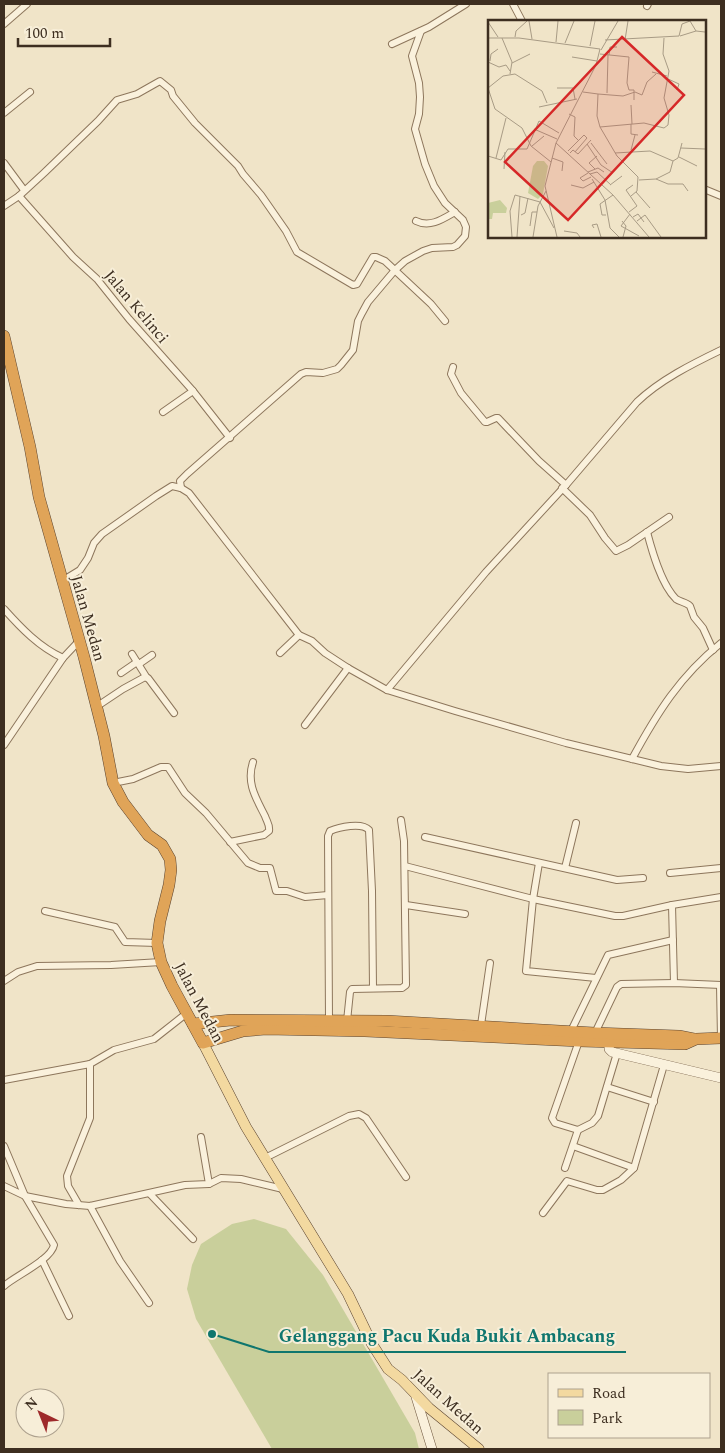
<svg xmlns="http://www.w3.org/2000/svg" width="725" height="1453" viewBox="0 0 725 1453" font-family="Spectral,serif">
	<rect width="100%" height="100%" fill="#f0e4c8"/>
	<path fill="#c9cf9b" d="M254,1219L286,1229L323,1275L415,1433L419,1449H272L196,1319L187,1289L192,1265L201,1244L232,1224Z"/>
	<g fill="none" stroke-linecap="round" stroke-linejoin="round">
		<g stroke="#8d765c" stroke-width="8">
			<g id="street">
				<path d="M513,4L522,21"/>
				<path d="M647,6L648,4"/>
				<path d="M4,24L27,4"/>
				<path d="M392,44L429,27L466,4"/>
				<path d="M4,113L30,92"/>
				<path d="M4,163L24,190"/>
				<path d="M704,189L721,196"/>
				<path d="M19,196L73,257L97,279L129,319L193,391L230,438"/>
				<path d="M4,206L19,196L44,173L98,121L117,100L137,94L160,81L171,90L173,96L195,123L238,166L243,174L261,195L286,231L297,252L353,285L357,284L373,257H376L385,261L431,304L445,321"/>
				<path d="M416,221C430,228 443,219 455,212"/>
				<path d="M453,367L451,374L461,393L485,422H487L496,418H498L539,461L566,485"/>
				<path d="M163,412L193,391"/>
				<path d="M181,488L180,481L187,474L301,374L306,372L323,373L337,369L341,365L353,350L358,321L362,313L368,302L395,270L405,261L423,251L432,248L453,247L457,245L465,236L466,227L463,220L445,203L434,186L425,164L415,129L419,114L420,97L419,83L412,56L421,31"/>
				<path d="M562,488L590,515L605,538L616,551L628,545L669,517"/>
				<path d="M647,532C652,551 661,584 676,599C680,602 686,602 690,606L694,617L703,628L713,650"/>
				<path d="M62,581L80,570L88,558L94,543L102,534L156,496L172,486L181,488L189,493L299,635L312,641L325,653L348,668L387,690L455,711L566,743L661,766L688,769L721,766"/>
				<path d="M4,609C21,628 39,647 63,658"/>
				<path d="M280,653L299,635"/>
				<path d="M132,654L147,678"/>
				<path d="M139,664L152,655"/>
				<path d="M121,673L137,662"/>
				<path d="M387,690L486,572L566,485L637,402C660,380 692,364 721,350"/>
				<path d="M96,707L123,689L145,677L148,678L174,713"/>
				<path d="M305,725L348,668"/>
				<path d="M4,745L63,658L79,641"/>
				<path d="M632,759C657,713 680,676 721,643"/>
				<path d="M113,783L133,779L161,767H168L185,793L206,813L248,863L260,868H270L276,891H287L305,897L328,895"/>
				<path d="M425,837L617,880L643,878"/>
				<path d="M230,842L264,835L269,831C270,825 267,822 265,816C256,798 246,783 253,762"/>
				<path d="M539,863L533,899L526,971L596,978"/>
				<path d="M405,866L533,899L615,916H623L672,905L721,897"/>
				<path d="M565,868L576,823"/>
				<path d="M670,873L721,868"/>
				<path d="M406,905L465,914"/>
				<path d="M672,905L674,983"/>
				<path d="M45,911L115,927L125,942L157,943"/>
				<path d="M4,981L18,972L37,966L111,965L161,962"/>
				<path d="M720,985L721,1038"/>
				<path d="M329,1020L328,836L330,831C339,827 362,822 369,830L372,891L373,988"/>
				<path d="M347,1021L350,992L352,989L402,988L406,985L404,841L401,820"/>
				<path d="M481,1025L490,963"/>
				<path d="M571,1031L608,955L673,940"/>
				<path d="M595,1033L617,987L621,984L674,983L721,985"/>
				<path d="M579,1041L552,1118L555,1123L578,1130L592,1123L598,1116L617,1053"/>
				<path d="M4,1080L90,1064L114,1050L154,1039L187,1013"/>
				<path d="M607,1087L654,1102"/>
				<path d="M201,1137L209,1184"/>
				<path d="M4,1146L25,1196L54,1245C51,1260 15,1276 4,1286"/>
				<path d="M573,1146L634,1168"/>
				<path d="M265,1158L349,1116L359,1114L366,1118L406,1177"/>
				<path d="M565,1168L578,1130"/>
				<path d="M4,1186L25,1196L66,1204L90,1206L185,1185L209,1184L221,1178L241,1179L283,1189"/>
				<path d="M150,1194L193,1239"/>
				<path d="M79,1205L68,1186L67,1176L90,1118V1064"/>
				<path d="M90,1206L120,1261L149,1303"/>
				<path d="M543,1213L567,1181L597,1190H603L621,1180L634,1168L664,1065"/>
				<path d="M42,1260L69,1316"/>
			</g>
		</g>
		<g stroke="#6f573f" stroke-width="10">
			<g id="secondary">
				<path d="M609,1042V1049L612,1052L721,1078"/>
				<path d="M416,1397L432,1449"/>
			</g>
		</g>
		<g stroke="#5b4430" stroke-width="11">
			<path id="primary" d="M203,1043L246,1127L348,1294L372,1344L388,1369L402,1380L429,1408L479,1449"/>
		</g>
		<g stroke="#5b4430" stroke-width="12">
			<g id="highway">
				<path d="M4,336L30,447L39,497L84,657L104,736L113,783L123,802L148,835L162,845L170,859L171,870L169,885L160,921L157,943L161,962L172,986L203,1043L243,1031L266,1029L365,1031L579,1041L685,1044L696,1039L721,1038"/>
				<path d="M193,1024L231,1020L387,1021L595,1033L679,1036L694,1039"/>
			</g>
		</g>
		<use href="#street" stroke="#faf1dc" stroke-width="6"/>
		<use href="#secondary" stroke="#faf1dc" stroke-width="9"/>
		<use href="#primary" stroke="#f3d9a0" stroke-width="10"/>
		<use href="#highway" stroke="#e0a458" stroke-width="11"/>
	</g>
	<g text-anchor="middle" stroke-width="4" stroke-linejoin="round" paint-order="stroke">
		<g font-size="16" fill="#3d2e20" stroke="#f7eed8">
			<text transform="translate(137 306) rotate(50)" y="6">Jalan Kelinci</text>
			<text transform="translate(89 618) rotate(74)" y="6">Jalan Medan</text>
			<text transform="translate(200 1002) rotate(62)" y="6">Jalan Medan</text>
			<text transform="translate(449 1401) rotate(42)" y="6">Jalan Medan</text>
		</g>
	</g>
	<g transform="translate(488 20)">
		<rect width="218" height="218" fill="#f0e4c8"/>
		<path d="M49,141H56L60,146L55,174L50,179L40,173L45,146ZM12,180L19,188L18,193H5L4,199H0V183Z" fill="#c9cf9b"/>
		<path fill="none" stroke="#a89b85" stroke-width="1" d="M41,1L44,19M0,2L10,17M192,16L208,11M27,17L28,11L39,1M0,18H31L112,29L108,45L68,123L125,175L161,217M14,18L24,42L22,54M117,20L191,16L194,4L202,1L208,11L217,12M137,20L140,1M68,22L70,1M77,23L86,1M102,26L107,1M113,30L130,1M112,34L141,37L139,63L141,70H146V80M121,35L122,27H129M84,37L109,41M2,41L3,34L10,29M0,42L11,47L18,45L22,51M24,43L42,34M164,52L179,56M178,58L191,64L189,70M69,68H85L87,79M95,72L110,74L109,96L112,107L129,136L150,157L149,171L143,176M119,73L120,35M110,74L135,76L147,72L154,75L159,62L168,54M59,83L54,71L27,54L15,56L0,68L7,89L34,108L43,126L63,142M143,85L144,104M51,87L89,79M81,94L87,97L86,116L90,120M143,104V114L150,115M112,107L156,103L176,108L180,105L181,95L176,78L181,51L175,34L176,18M46,109L69,119M68,123L57,166L69,217M103,123L119,144M99,124L113,145L125,153M44,126L56,116M193,128L217,129M143,130L147,115M80,131L96,115L99,118L87,132M82,133L85,130L90,134L103,120M127,133L162,131L185,141L190,138L194,123M0,136L13,140L20,129H39L51,101L71,113M191,137L209,146M8,138L18,98M64,138L75,142L74,151M16,149L17,132M107,149L101,143L109,136M100,152L110,148L116,152M100,153L92,158L95,161L103,157M102,154L109,152L123,165M104,159L117,180L122,208L131,217M168,159L182,152L185,141M151,160L168,159L180,164H195L200,171M83,165L95,168L106,162M122,165L134,156M148,172L162,188M52,182L66,208M141,192L149,186L138,170L145,165M142,194L133,206L151,216M33,195L37,193L40,178M118,195H114L112,184L125,175M145,197L150,194L156,202M134,201L138,206L135,217M149,201L157,195L173,217M42,206L44,192H49M106,208L104,205L109,204L113,217M76,211L89,213L92,217M24,217L22,191L27,175L52,182M29,217L32,176M45,217L50,186L58,171"/>
		<path fill="#d62828" fill-opacity="0.15" stroke="#d62828" stroke-width="2.5" d="M134,17L196,75L80,200L17,142Z"/>
		<rect width="218" height="218" fill="none" stroke="#3d2e20" stroke-width="2.5"/>
	</g>
	<path fill="none" stroke="#0f766e" stroke-width="2" d="M212 1334L269 1352H626"/>
	<circle fill="#0f766e" stroke="#f7eed8" stroke-width="2" cx="212" cy="1334" r="5"/>
	<g font-size="18" text-anchor="middle" font-weight="bold" fill="#0f766e" stroke="#f7eed8" stroke-width="4" stroke-linejoin="round" paint-order="stroke">
		<text x="447" y="1342">Gelanggang Pacu Kuda Bukit Ambacang</text>
	</g>
	<rect width="725" height="1453" fill="none" stroke="#3d2e20" stroke-width="10"/>
	<rect x="548" y="1373" width="162" height="65" fill="#f7eed8" stroke="#ada18e"/>
	<rect x="558" y="1389" width="25" height="8" fill="#f3d9a0" stroke="#ada18e"/>
	<text x="592" y="1398" font-size="15" fill="#3d2e20">Road</text>
	<rect x="558" y="1410" width="25" height="15" fill="#c9cf9b" stroke="#ada18e"/>
	<text x="592" y="1423" font-size="15" fill="#3d2e20">Park</text>
	<g transform="translate(40 1413) rotate(317)"><circle r="24" fill="#f7eed8" stroke="#ada18e"/>
	<path d="M0-4L9 19L0 12L-9 19Z" fill="#9e2a2b"/>
	<text y="-8" font-size="14" font-weight="bold" text-anchor="middle" fill="#3d2e20">N</text>
	</g>
	<path d="M18 38v8h92v-8" fill="none" stroke="#3d2e20" stroke-width="2.5"/>
	<text x="25" y="38" font-size="15" fill="#3d2e20" stroke="#f7eed8" stroke-width="4" paint-order="stroke">100 m</text>
</svg>
